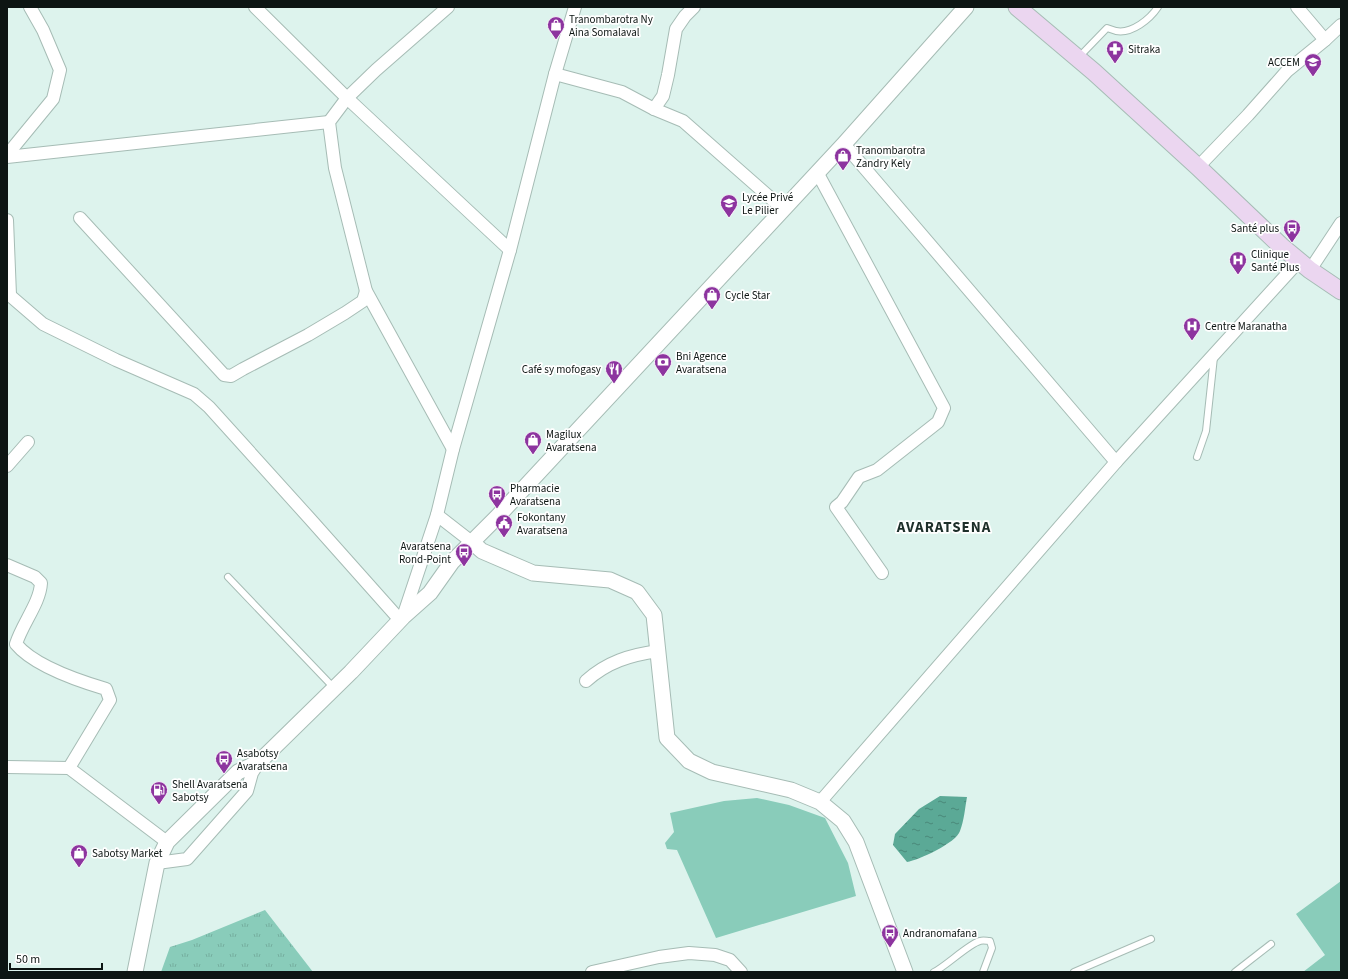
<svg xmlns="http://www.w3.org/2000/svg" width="1348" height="979" viewBox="0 0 1348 979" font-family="'Source Sans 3',sans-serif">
	<defs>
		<pattern id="grass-tufts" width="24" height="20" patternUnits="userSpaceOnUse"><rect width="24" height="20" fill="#89ccba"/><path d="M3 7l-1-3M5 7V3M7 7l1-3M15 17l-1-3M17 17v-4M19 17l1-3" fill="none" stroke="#75ae9f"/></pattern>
		<pattern id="water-ripples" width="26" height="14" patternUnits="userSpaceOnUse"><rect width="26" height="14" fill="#5ba996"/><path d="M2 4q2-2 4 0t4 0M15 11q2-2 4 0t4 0" fill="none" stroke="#4a8879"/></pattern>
	</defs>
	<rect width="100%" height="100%" fill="#ddf3ed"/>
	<path fill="url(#grass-tufts)" d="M265,910L313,972H161L170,947L192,940Z"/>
	<g fill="#89ccba">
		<path d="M757,798L789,805L825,818L848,863L856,896L716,938L677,850L667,849L665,843L674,832L670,813L724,801Z"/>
		<path d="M1341,881V972H1303L1325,955L1296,914Z"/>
	</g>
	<path fill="url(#water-ripples)" d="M940,796L967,797C965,808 964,821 960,831C956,843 919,860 907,862L893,845L895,834L919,809Z"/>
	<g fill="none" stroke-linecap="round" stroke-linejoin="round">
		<g stroke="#a6bcb5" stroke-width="8">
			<g id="service">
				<path d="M1078,58L1107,28C1110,29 1113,30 1116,31C1132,34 1150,19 1158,7"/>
				<path d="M1197,457L1206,431L1214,357"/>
				<path d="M228,577L334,688"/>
				<path d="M934,972C946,966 970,943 980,941C983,940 987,941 990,941L992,948L983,972"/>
				<path d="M1074,972L1151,939"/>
				<path d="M1235,972L1271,944"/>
			</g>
		</g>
		<g stroke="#a6bcb5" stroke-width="14">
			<g id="minor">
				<path d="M255,7L347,98L510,250"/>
				<path d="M448,7L376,70L347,98L329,122L335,168L366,291L453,449"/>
				<path d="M1297,7L1325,40"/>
				<path d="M555,74L622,92L654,109L683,121L783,209"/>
				<path d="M654,109L663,96L668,75L676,29L685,16L694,7"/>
				<path d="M844,144L1116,462"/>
				<path d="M7,155L53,99L60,70L43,30L30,7"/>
				<path d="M7,157L329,122"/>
				<path d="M1198,167L1248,115L1287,71L1325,40L1341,25"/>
				<path d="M817,172L944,408L938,422L877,470L859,477L842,502L836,507L882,573"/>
				<path d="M80,218L224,375L231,376L243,369L308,335L345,313L363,301L366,291"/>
				<path d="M7,220L10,295"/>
				<path d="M1310,270L1341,223"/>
				<path d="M7,293L43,324L116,360L194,394L209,407L311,520L400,620"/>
				<path d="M7,466L28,442"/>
				<path d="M437,515L473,543"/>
				<path d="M7,565L35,577L41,583C40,603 22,624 16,644C34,666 79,681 106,689L110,700L69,768"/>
				<path d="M403,617L437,515L453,449L510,250L555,74L575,7"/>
				<path d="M586,681C607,662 630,655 658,651"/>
				<path d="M7,767L69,768L167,842"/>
				<path d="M820,802L1116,462L1299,261"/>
				<path d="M157,863L187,859L247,791L252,773L259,762"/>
				<path d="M592,972L659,957L689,953L715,955L730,960L741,972"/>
			</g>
		</g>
		<g stroke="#a6bcb5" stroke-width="17">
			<g id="tertiary">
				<path d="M473,543L482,551L533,573L610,580L637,592L654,615L667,738L689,761L712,772L791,790L820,802L843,821L856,842L905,972"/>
				<path d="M135,972L157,863L167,842L238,772L259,762L351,672L403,617L430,593L452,562L498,516L844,144L966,7"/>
			</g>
		</g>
		<g stroke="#a6bcb5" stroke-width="19">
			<path id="secondary" d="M1017,7L1094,72L1198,167L1281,246L1310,270L1341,291"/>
		</g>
		<use href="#service" stroke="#fff" stroke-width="6"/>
		<use href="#minor" stroke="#fff" stroke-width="12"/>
		<use href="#tertiary" stroke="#fff" stroke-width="15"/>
		<use href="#secondary" stroke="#ebd6f0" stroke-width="17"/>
	</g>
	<defs>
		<g id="shop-pin" transform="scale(0.9)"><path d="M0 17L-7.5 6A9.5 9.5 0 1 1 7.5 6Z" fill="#8d349f" stroke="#fff"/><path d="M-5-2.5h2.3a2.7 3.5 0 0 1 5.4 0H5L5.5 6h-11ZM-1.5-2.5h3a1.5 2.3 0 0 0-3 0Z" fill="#fff"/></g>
		<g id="pharmacy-pin" transform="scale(0.9)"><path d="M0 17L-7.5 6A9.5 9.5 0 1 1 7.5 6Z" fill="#8d349f" stroke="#fff"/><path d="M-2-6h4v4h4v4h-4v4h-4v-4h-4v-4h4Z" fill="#fff"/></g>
		<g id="school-pin" transform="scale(0.9)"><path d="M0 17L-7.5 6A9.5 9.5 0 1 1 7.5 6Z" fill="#8d349f" stroke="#fff"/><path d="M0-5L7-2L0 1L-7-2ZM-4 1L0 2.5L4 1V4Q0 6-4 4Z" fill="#fff"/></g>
		<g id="bus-pin" transform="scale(0.9)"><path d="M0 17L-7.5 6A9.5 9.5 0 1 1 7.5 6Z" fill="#8d349f" stroke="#fff"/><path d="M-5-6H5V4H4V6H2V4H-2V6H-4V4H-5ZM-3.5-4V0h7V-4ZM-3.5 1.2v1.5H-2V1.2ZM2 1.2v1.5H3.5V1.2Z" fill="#fff"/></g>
		<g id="hospital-pin" transform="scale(0.9)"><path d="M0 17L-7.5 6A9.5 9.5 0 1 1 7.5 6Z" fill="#8d349f" stroke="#fff"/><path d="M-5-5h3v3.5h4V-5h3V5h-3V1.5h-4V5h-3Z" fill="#fff"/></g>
		<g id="bank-pin" transform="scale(0.9)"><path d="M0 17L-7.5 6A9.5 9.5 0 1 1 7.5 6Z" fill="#8d349f" stroke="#fff"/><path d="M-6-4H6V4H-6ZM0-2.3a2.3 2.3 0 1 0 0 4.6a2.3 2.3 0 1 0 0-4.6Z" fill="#fff"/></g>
		<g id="restaurant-pin" transform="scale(0.9)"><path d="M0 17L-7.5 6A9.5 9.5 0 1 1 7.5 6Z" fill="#8d349f" stroke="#fff"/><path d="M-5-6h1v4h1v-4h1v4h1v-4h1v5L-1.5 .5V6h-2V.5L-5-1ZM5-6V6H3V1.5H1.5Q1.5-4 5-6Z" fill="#fff"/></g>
		<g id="civic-pin" transform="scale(0.9)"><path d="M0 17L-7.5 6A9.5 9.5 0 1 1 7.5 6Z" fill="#8d349f" stroke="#fff"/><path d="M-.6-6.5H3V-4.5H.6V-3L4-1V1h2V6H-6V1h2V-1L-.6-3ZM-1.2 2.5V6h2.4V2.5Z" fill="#fff"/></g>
		<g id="fuel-pin" transform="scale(0.9)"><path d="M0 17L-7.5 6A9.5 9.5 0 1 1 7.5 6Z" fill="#8d349f" stroke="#fff"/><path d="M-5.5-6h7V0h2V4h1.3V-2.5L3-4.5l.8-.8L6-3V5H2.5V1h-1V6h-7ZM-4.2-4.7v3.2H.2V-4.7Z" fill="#fff"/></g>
	</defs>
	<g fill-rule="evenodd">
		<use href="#shop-pin" x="556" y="25"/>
		<use href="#pharmacy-pin" x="1115" y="49"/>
		<use href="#school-pin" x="1313" y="62"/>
		<use href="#shop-pin" x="843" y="156"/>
		<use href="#school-pin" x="729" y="203"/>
		<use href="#bus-pin" x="1292" y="228"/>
		<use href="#hospital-pin" x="1238" y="260"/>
		<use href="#shop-pin" x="712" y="295"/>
		<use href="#hospital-pin" x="1192" y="326"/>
		<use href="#bank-pin" x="663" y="362"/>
		<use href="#restaurant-pin" x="614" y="369"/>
		<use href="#shop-pin" x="533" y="440"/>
		<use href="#bus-pin" x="497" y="494"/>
		<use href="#civic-pin" x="504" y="523"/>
		<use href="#bus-pin" x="464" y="552"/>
		<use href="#bus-pin" x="224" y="759"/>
		<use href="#fuel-pin" x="159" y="790"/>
		<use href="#shop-pin" x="79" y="853"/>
		<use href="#bus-pin" x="890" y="933"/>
	</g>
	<g text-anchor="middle" stroke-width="3.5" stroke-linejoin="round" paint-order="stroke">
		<g font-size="11" fill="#0d1513" stroke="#fff" text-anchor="start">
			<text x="569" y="23">Tranombarotra Ny<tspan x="569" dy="13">Aina Somalaval</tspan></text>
			<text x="1128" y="53">Sitraka</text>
			<text x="1300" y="66" text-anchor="end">ACCEM</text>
			<text x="856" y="154">Tranombarotra<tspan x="856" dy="13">Zandry Kely</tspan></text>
			<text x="742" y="201">Lycée Privé<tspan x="742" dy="13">Le Pilier</tspan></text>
			<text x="1279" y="232" text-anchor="end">Santé plus</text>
			<text x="1251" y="258">Clinique<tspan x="1251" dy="13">Santé Plus</tspan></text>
			<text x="725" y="299">Cycle Star</text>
			<text x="1205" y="330">Centre Maranatha</text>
			<text x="676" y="360">Bni Agence<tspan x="676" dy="13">Avaratsena</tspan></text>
			<text x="601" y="373" text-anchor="end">Café sy mofogasy</text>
			<text x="546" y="438">Magilux<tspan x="546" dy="13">Avaratsena</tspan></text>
			<text x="510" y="492">Pharmacie<tspan x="510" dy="13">Avaratsena</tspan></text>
			<text x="517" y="521">Fokontany<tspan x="517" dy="13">Avaratsena</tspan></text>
			<text x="451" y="550" text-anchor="end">Avaratsena<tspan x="451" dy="13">Rond-Point</tspan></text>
			<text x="237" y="757">Asabotsy<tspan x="237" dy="13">Avaratsena</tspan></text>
			<text x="172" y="788">Shell Avaratsena<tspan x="172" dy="13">Sabotsy</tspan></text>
			<text x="92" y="857">Sabotsy Market</text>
			<text x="903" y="937">Andranomafana</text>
		</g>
		<g font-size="15" font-weight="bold" letter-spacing="1" fill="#1d2f2a" stroke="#fff">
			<text x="944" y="532">AVARATSENA</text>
		</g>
	</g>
	<rect width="1348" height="979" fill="none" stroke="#0d1513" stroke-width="16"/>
	<path d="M10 963v6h92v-6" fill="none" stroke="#0d1513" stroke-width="2"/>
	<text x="16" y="963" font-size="12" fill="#0d1513" stroke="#ffffff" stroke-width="3" paint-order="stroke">50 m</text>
</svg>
